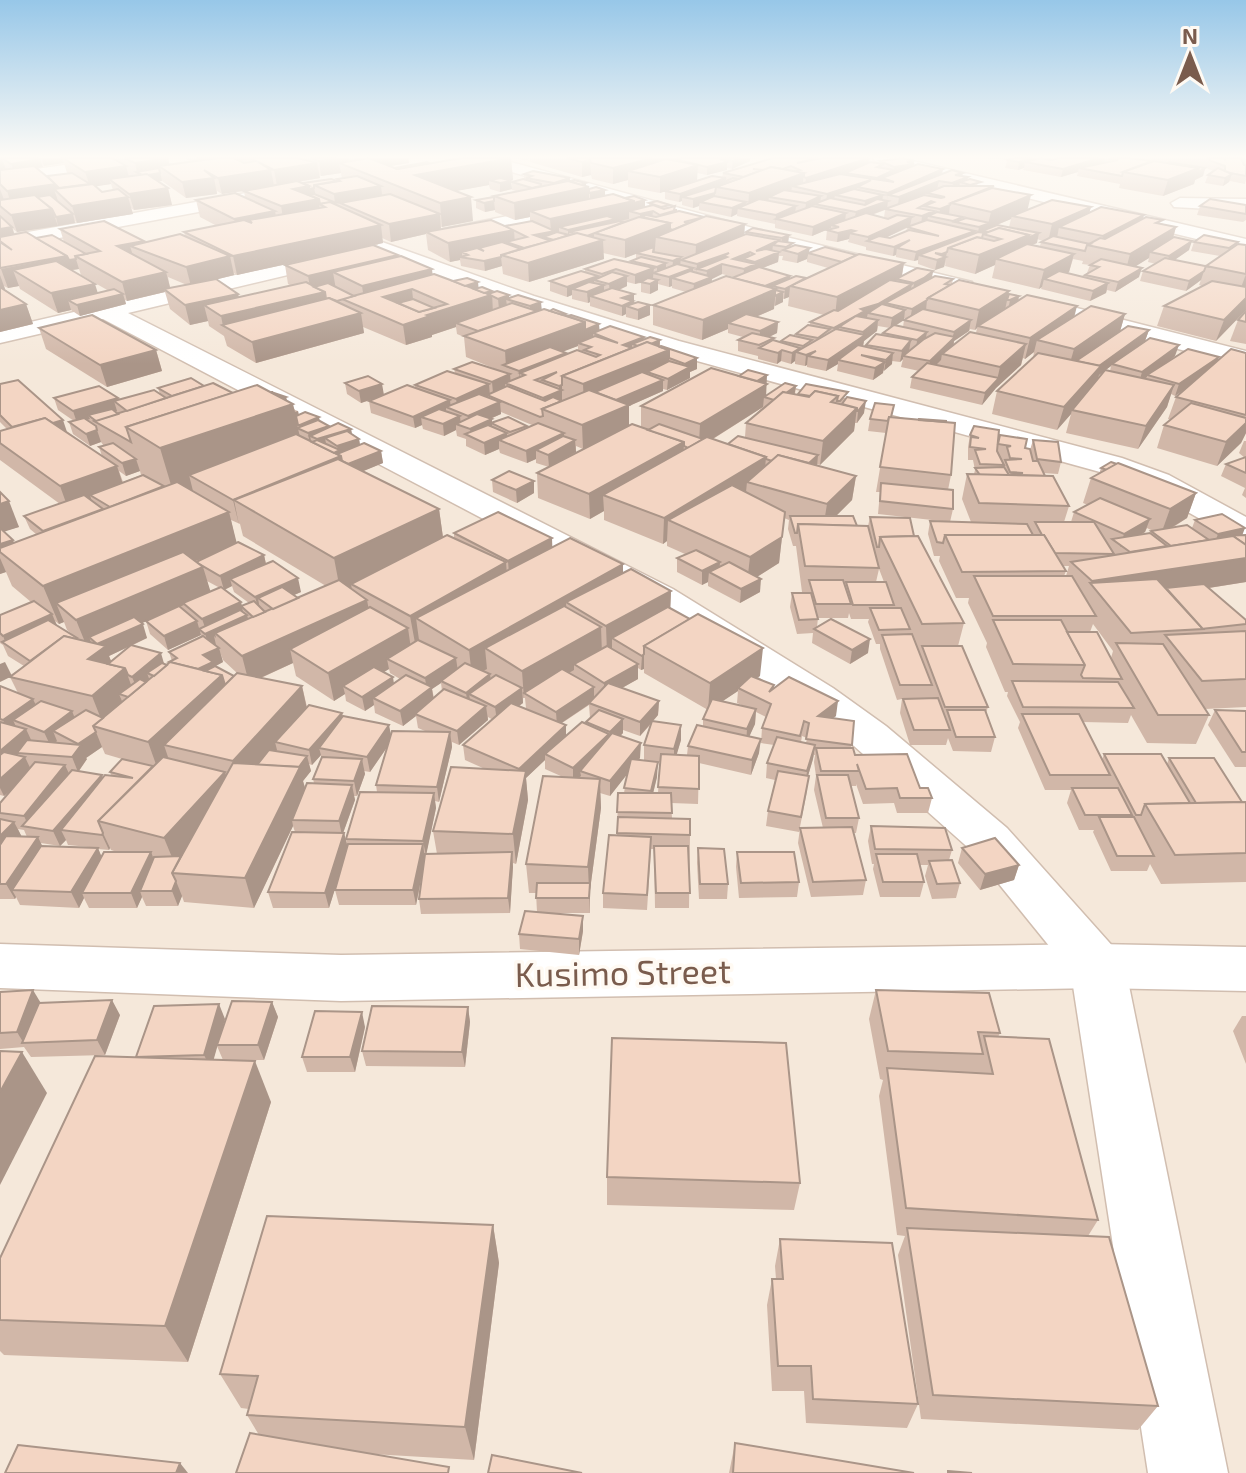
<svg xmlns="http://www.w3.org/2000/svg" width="1246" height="1473" viewBox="0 0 1246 1473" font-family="'Exo 2',sans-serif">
	<rect width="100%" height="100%" fill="#fdf6ec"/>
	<rect fill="#f5e8da" x="0" y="158" width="1246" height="1315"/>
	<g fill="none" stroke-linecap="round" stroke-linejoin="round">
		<g stroke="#d1beb0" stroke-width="3">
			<g id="minor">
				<path d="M115,158H154L146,163L0,184V174Z"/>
				<path d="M471,158H496L782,236L972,282L975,287L964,294L769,245L473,161Z"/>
				<path d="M873,158H900L1246,239V251L875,161Z"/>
				<path d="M257,191L266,196L263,200L0,249V237Z"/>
				<path d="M1180,198L1246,199V211L1174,207L1171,203Z"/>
				<path d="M587,200L596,206L594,210L443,241L433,235L443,229Z"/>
				<path d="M382,242L534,296L679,341L1122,458L1169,475L1246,517V541L1234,538L1147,489L1100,472L661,351L518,306L375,252L372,248Z"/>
				<path d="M344,250L354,256L351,260L128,313L673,589L833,688L886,726L1007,828L1116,950L1125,966L1228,1473H1148L1071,973L973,852L854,746L803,706L647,605L103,319L0,343V329Z"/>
				<path d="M1065,305L1246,351V367L1057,317L1053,312L1057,307Z"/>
			</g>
		</g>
		<g stroke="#d1beb0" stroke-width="3">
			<path id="tertiary" d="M0,944L341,955L1097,944L1246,947V991L1097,988L341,1001L0,988Z"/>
		</g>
		<use href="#minor" fill="#fff" fill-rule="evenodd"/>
		<use href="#tertiary" fill="#fff" fill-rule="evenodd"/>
	</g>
	<g fill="#d1b7a8" fill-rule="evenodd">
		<path d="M0,158H112L114,159V158H167L169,164L191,161L184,158H408L409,163L390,166L395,168L429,163L448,160L453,158H511L513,180L511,181L512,189L500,192L490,189L489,185L455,191L473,221L441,227V229L505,226L530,221V217L515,220L495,212V210L485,212L476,208V200L516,191L512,190V182L524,180V174L570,178V181L586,186L589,189L605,190V196L645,200V207L649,206V203L670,207L676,212L745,234H746V232L789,235L788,242L792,246L809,252L857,255L904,263L902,276L933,271L932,278L953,279L952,284L1019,296L1018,301L1074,317L1125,314L1120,331L1149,330L1145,341L1175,356L1165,364L1219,357L1217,361L1246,353V433L1241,443L1217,466L1157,448L1164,425L1171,420L1168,419L1176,397L1186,388L1175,396L1171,394L1167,407L1138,449L1066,433L1071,414L1057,430L992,414L997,391L1033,358L1034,352L1025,359L1023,358L1021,365L996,388L982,405L910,388L912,377L919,371L901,367L903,359L900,362L892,361V364L883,371V373L873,380L837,371L838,364L826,371L807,367V365L805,366L795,364V361L791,364L781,361L777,364L758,359V356L738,351V340L743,337L728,333V329L702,340L653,325V305L686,292L672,288V286L669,287L658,284V290L650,294L641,292V283L635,284L627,282V286L619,290L650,315L638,320L626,317V314L622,316L590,306V302L588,303L572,299V295L567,297L550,291V281L585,272V269L631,263V261L636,259V254L625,258L603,253L604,259L529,282L503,274L502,266L485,271L461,266L460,260L450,262L428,250L426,234L391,242L382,238L383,243L374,245L398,257L432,269V275L509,298L541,302V309L566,314V316L600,330L643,340H660V347L697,358V369L690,372V378L667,390L663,389V391L629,406V426L641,427V406L766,383V396L796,386L795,394L847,398L864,413L857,423H855L854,431L820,465L817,464V465L856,476L852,500L836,516L857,526H868L870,517L914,536L964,623L958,646L988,707L986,713L995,737L991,752L953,751L948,738L946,745H910L900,713L902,699L897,700L880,649V644H876L868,622L869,619H851L849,613L848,618H818L817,627L868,653L850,664L812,643L813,633L797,634L790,607L792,593L808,592H802L796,546H793L788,529L789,520L784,518L779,563L757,577L760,592L740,603L708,586V582L702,585L677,572V558L685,554L667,546V541L663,544L604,520V511L590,519L538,498L537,473L549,467L536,463V459L527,463L500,453L499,449L485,455L466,446V439L457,436L456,430L444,436L423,429L422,425L415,428L371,413L369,401L376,398L361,403L347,394L345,383L384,395L415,387V385L455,373L454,369L503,372L466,357L464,337L457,334L456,327L432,335V337L406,345L363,327L364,333L256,363L227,346L224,336L209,326L208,321L190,325L170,309L165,292L127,301L125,300L126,304L80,316L71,310L58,313L20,289L19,286L8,288L4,286L5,289H4L26,304L33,324L0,332ZM64,163L67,173L47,176L37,168L43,167L42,165L44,166ZM341,173L342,179H337V181L303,183L299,182L320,178L319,175L321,176ZM158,181H162L186,198L217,194V191L222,194L246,191H244L245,198L196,200L200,217L217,226L184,232L185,236L144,243V241L60,229L64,242L14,234L13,229L17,232L58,226L57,225L58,226L75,223V221L77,223L133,214L131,208L134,210L172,205L168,188ZM111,184L113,190L102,192L96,186ZM333,254L285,265L288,284L292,286L239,297L238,294L216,279L234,275V273L237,275ZM779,256H783L782,260L797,263L807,259V262L828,268L806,278H790V276L762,268L778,262ZM79,269L81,275L109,291L98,293L72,270ZM722,274L734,277L712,282V279ZM168,277L187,285L170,288ZM789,297L788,306L824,315L810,322V325L796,334V336L781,341V343L773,340L769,337L777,333L778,322L756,317L774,309V306L783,302V299ZM904,318L906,319L904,320L903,327L895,326L904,320ZM878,326L890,328L883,333V336L866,345V347L863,346L864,341L877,331ZM977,328L976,333L954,345V341L969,331L970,329L975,330ZM578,346V351L566,355V353L562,351ZM1111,366L1110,371L1097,380L1099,375ZM763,407L746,423L745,437L728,444L713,439ZM501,412L532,425L527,427L492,422L490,419L501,414ZM596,443L552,465L576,452V446L583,449ZM879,569L884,582H876Z"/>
		<path d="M515,158H756L755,159H750V161L732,169L727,168V170L707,175L697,173V180L722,178L723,173L773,158H870L869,162L879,163L880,161H914L913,166L943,169L942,174L962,176L980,186L994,188L1028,209L1091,207L1089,213L1143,219L1176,227L1173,238L1189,250L1174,260L1206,266L1220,256L1191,251L1194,242H1238L1237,244L1246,245V310L1216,341L1157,326L1164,306L1202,286L1199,285L1201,280L1186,291L1140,281L1143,271L1156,264L1148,262L1149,258L1135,266L1139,277L1115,292L1107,290L1106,293L1090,301L1041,289L1042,287L1039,289L992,278L995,265L975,274L945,266L946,262L944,267L935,270L918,264V260L914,261L896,257V255L893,256L866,250V247L848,242L849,239L837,242L826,240L827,230L831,229V228L812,236L775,228V224L737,216V214L731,217L699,210V206L693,208L682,205V201L679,202L665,199V191L660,193L628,187V180L613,184L592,179L591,175L582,177L530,162V159L525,160ZM885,210L884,218L872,215ZM1011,219L1009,227L997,225ZM907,228L906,231L890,238L887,237ZM1037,239L1043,241L1041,242L1040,246L1032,245L1037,243ZM1073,259L1083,261L1082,264L1090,265L1087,273L1085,275L1084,277L1067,273L1069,272Z"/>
		<path d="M984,158H1053L1049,159L1052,160L1058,158H1146L1145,160L1151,161L1152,158H1246V180L1245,184L1230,181L1223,186L1205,183L1208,175L1214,171L1208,169L1206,167L1203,176L1195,180L1194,184L1163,196L1119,188L1120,184L1077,176L1078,172L1061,177L1023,170L1024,168L1018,170L1005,168L1007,161L1003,159Z"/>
		<path d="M1246,205V220L1243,222L1197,215L1200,206Z"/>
		<path d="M1246,311V344L1230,341L1238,320Z"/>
		<path d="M39,328L156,350L162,371L107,387L46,349Z"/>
		<path d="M0,384L102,456L99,447L104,446L101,442L90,446L73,434L69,422L74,421L58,410L54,398H118L119,400L160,394L158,388L204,386L233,393L271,392L286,397L287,401L295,410L298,411L299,415L319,421L329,427L351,429L352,434L359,439L360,445L381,451L383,463L363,471L439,509L443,537L454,538V533L552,547L671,591L670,608L760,676L756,678L774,685V688L836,716L832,718L854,721L851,748L855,755L920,788L932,798L928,813H897L894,803L863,804L856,784V786H851L859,818L856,833H854L866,880L863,895L811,897L798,843L800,828H823L814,790L816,776L814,762L815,755H814L808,776L807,791L799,832L766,826L768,811L775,780L766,778L767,763L774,745L761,743L762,728L766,717L756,712L755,724L749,736L759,753L751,775L699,763L698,804L671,803L672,818L690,835L689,908H655L654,849H651L647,910L603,908V893L617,835L618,793H624L627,774L610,796L600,793L601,808L590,890V913H550L583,916V931L579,955L520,949L519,934L537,912L536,893H529L526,864L563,777L545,769V760L526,778L528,800L516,864L513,863L510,913L421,914L419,899L423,872L416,905H339L335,890L340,872L329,908H273L268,892L295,832L293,826L254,908L184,902L182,896L178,906H146L142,897L137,908H89L84,898L79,908L20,905L16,897L15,899H0V803L10,792L4,796L0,795V686L18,693L10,677L0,682L24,666L8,656L3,645L0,643V615L31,602L12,586L6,572L0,574V492L19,527L4,531L14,543L36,534L30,529L24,516L60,504L0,460V431L7,429L0,422ZM119,471L126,476L140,471L141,475L123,482ZM231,520L240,524L243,536L326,586L298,598L294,595L301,592L266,564L264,555L236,543ZM207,581L220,588L210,592ZM232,586L234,592L249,603L242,606L241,602L224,590ZM55,621L59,624L64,622L67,630L73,635L57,625ZM146,621L150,634L168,650L201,635V637L169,652L172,661L167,665L131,646L147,638L141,623ZM130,646L111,661L109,656ZM220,652L223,660L237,673L234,676L215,666L223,662ZM293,663L296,676L334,701L345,694L346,701L365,711L374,705L375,713L403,726L416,716L418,728L425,731L391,735L343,717L342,713L307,707L302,686L261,678ZM638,668L641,670L644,669V673L708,710L703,719V726L688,746L687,755H676L681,740V725L653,721L658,715L659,701L622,688L638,679ZM389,669L390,673L400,679L394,683L384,672ZM441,683L442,691L434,698L432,689ZM738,691L737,703L744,706L722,701ZM523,698H525L526,708L531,711L519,706L523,703ZM589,705L590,718L586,722V724L566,736V725L562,723ZM488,717L493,720L463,745L465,760L485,769L433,831L437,854H426L436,808L435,801L439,802L452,747V742L459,745L488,720ZM652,723L644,745V760L660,762L658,793H653L657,777L638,760L640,758L620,736L623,733V730L640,736ZM802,736L807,738L806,743L801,742ZM388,746L376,785L377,792L346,839L347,846L344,833H343L355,800L354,796H357L365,774L364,771L370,772ZM102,747L105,754L122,759L110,772L111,775L103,777L79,771L87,759L86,758ZM321,755V758L313,779L314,783L305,787L303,781L311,771L309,764L312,765ZM18,829L24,830L27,837L21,836ZM66,840L68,845L89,847L42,846L41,843L60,846ZM110,848L111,850L117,852L102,857L98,849L109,850Z"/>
		<path d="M892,417L951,475L948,490L953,509L950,522L878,514L880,492H876L886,433L868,431L870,419Z"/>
		<path d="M970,435L997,448L1000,435L1030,450L1033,440L1061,462L1058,474L1043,473L1069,506L1064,522H1071L1074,512L1088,505L1083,503L1091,478L1099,474L1101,468L1196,493L1187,518L1172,528H1192L1195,520L1242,535H1246V582L1209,588L1246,620V707L1205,709L1209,715L1196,744L1147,743L1131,715L1128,723L1083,722L1102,760L1104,754L1167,764L1169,758L1242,802H1246V882L1161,884L1150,864L1147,871H1111L1093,832L1094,830H1079L1067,803L1071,790H1045L1018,728L1020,722L1007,696L1008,692H1005L986,647L987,643L968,603L969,598H956L939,561L940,556H934L928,534L930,521L971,522L962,499L967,474H974L975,470L973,460H968V447ZM1147,528L1153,531L1150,533L1141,535L1145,532ZM1063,566H1069L1066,576H1064L1066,571ZM1093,624L1113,651L1111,658L1090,632Z"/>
		<path d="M1244,441H1246V498L1242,495L1245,488L1221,476L1226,464L1245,458L1239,453Z"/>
		<path d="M492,480L534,493L517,503L493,492Z"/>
		<path d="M1215,710L1246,711V767H1235L1208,725Z"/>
		<path d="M871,826L952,850L949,860L960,883L956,898L932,899L925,876L928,865H920L924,882L920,897H880L873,869L874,864H872L868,841Z"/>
		<path d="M698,848L728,884L727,899H699L697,863Z"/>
		<path d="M962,848L1019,865L1014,880L980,890L958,863Z"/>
		<path d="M737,852L799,882L797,897L739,898L736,867Z"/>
		<path d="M876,990L1000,1033L998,1037L1098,1220L1088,1236L1158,1406L1138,1430L921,1419L898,1255L905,1236L897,1235L879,1096L883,1080L880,1079L869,1019Z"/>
		<path d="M0,992L41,1003L120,1015L105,1055L31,1057L24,1047L0,1049Z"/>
		<path d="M272,1002L278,1017L264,1060H223L217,1046L213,1060L271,1102L188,1362L4,1355L0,1351V1258L136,1057L225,1019L222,1029Z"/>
		<path d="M468,1007L470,1022L465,1067L366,1066L362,1051Z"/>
		<path d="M1242,1016H1246V1064L1233,1031Z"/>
		<path d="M365,1027L355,1072H307L302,1057Z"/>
		<path d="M607,1177L800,1183L794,1210L607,1205Z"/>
		<path d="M493,1225L499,1263L474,1460L372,1454L259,1435L247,1415L249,1409L241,1408L220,1374Z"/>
		<path d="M780,1239L918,1404L907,1428L806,1423L804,1391H772L767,1305L772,1279H776L775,1266Z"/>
		<path d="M735,1443L914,1473H729Z"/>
	</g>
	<g fill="#aa9588">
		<path d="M0,158H2L7,173L0,174Z"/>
		<path d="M41,158H82H63L64,163L44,166Z"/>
		<path d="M168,158L171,171L159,166L162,181L145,183L143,175L137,172L135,163Z"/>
		<path d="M337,158H348L349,167L339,163L341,173L321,176L319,161Z"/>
		<path d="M354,158H408L409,163L360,171L355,169Z"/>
		<path d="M511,158L513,180L511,181L512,189L500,192V183L489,180V185L424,197L387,177Z"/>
		<path d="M653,158H685L674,159L673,164L628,171V180L613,184V168Z"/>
		<path d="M741,158H750V161L732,169L733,161Z"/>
		<path d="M870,158L868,165L805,186L806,178Z"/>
		<path d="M1033,158H1053L1035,164L1025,162L1024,168L1018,170L1019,162Z"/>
		<path d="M1099,158H1105L1104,163L1079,168L1078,172L1061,177L1063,169Z"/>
		<path d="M40,159L43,167L14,171L11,164Z"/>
		<path d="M590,160L591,175L582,177V162Z"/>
		<path d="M914,161L912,172L893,175L894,167Z"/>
		<path d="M727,162V170L707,175V167Z"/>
		<path d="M317,163L320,178L277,185L274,170Z"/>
		<path d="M698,165L697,181L660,193V177Z"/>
		<path d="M126,166L130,181L109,179L111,184L92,187L90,186L85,172Z"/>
		<path d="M1199,168H1205L1203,176L1195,180L1194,184L1163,196L1168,180Z"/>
		<path d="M943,169L941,177L888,195L887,201L888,193Z"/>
		<path d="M271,170L274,186L222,194L218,178Z"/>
		<path d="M894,170L893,178H882L881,183L876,186L877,178Z"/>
		<path d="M804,173L802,189L792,186L791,193L769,197L768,202L748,210L749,193Z"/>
		<path d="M963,173L961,180L968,177L967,184L960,182L959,188L951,192L955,175Z"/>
		<path d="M1232,174L1229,182L1223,186L1225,178Z"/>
		<path d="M214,178L217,194L186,198L182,182Z"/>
		<path d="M570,178V187L586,183V188L589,187V204L530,211V217L515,220L514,203L554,183Z"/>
		<path d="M726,178V187L714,186V191L682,197V201L679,202L680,194Z"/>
		<path d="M871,180L857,187V193L835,195L834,200L826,203L827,194Z"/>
		<path d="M939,181L937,189L898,205L899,197Z"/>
		<path d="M56,184L58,193L54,189L58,201L39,203L52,209L58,226L17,232L11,215L12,206L7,191Z"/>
		<path d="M309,186L314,188L316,197L334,202L335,211L319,204L322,221L284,223L281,206L293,189Z"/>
		<path d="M381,186L383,202L340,203L335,204L334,194Z"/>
		<path d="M168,188L172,205L134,210L129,194Z"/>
		<path d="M0,189L6,205L0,206Z"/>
		<path d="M605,190V199L590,202V193Z"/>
		<path d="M715,193V201L700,202L699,206L693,208V199Z"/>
		<path d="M883,195L882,203L888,201L887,209L854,221L856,212L864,209L865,201Z"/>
		<path d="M1031,195L1027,212L1012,216L1011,219L982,231V235L977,237L979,227L988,224L991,212Z"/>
		<path d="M821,196L820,205L814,204L813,208L805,212L806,203Z"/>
		<path d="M128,197L133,214L77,223L72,206Z"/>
		<path d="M471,197L473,221L442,227L440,203Z"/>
		<path d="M645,200V209L634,211V203Z"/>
		<path d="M494,201L495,210L485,212L484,203Z"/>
		<path d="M634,201V212L629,211V219L569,232L570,239H568V230L559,227V234L543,237L544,242L534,235L551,231L550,219Z"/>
		<path d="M746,202V209L738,208L737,214L731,217L732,208Z"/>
		<path d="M950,205L949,214L939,218L940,209Z"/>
		<path d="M796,206L795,214L776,219L775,224L776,215Z"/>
		<path d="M1091,207L1086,224L1059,227L1057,238L1048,242L1052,224Z"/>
		<path d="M275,211L278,228L238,236L234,219Z"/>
		<path d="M653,211L652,219L640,223V214Z"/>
		<path d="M934,211V217L928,216L927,223L921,225L922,216Z"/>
		<path d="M846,213L845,222L831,225V228L812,236L813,227Z"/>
		<path d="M73,214L75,223L58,226L56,217Z"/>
		<path d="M440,214L441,231L426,232V234L391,242L389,224Z"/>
		<path d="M1144,215L1139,233L1100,248L1103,236Z"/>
		<path d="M912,217L910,226L875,243L868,241V237Z"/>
		<path d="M670,223V240L656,237L654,257V247L625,258V240Z"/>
		<path d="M745,224L744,241L695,264L696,245Z"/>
		<path d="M381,225L383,243L237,275L233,256Z"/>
		<path d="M12,227L15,236L0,238V229Z"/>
		<path d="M1176,227L1171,245L1150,252L1149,258L1125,273L1130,254Z"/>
		<path d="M514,230L515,245L506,242L507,250L479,248L480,256L468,255L462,252V257H460V260L450,262L448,243Z"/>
		<path d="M851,230L849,239L837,242L838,233Z"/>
		<path d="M975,231L973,240L919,255L918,260L914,261L916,252Z"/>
		<path d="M1039,233L1037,243L996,259L995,265L975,274L979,255L1029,235Z"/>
		<path d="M594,234V243L603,240L604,259L529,282L528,263L583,237Z"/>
		<path d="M789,235L788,244L782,247V238Z"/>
		<path d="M779,240L773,245L772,253L756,251Z"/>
		<path d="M910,240L897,248L896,255L893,256L894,247Z"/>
		<path d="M144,241L147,253L130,246L135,262L117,246Z"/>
		<path d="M1192,241L1189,250L1166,266L1169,256Z"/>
		<path d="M810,248L807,259L797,263L798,254Z"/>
		<path d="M750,252L749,261L743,259L742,265L733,259Z"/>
		<path d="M779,252L778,262L755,271L743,279L744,269L755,265V262Z"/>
		<path d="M947,252L944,267L935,270L937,260L942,259V254Z"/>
		<path d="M729,253L724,256V264L697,269L696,273L697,264Z"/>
		<path d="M1074,254L1069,272L1053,281L1044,279L1042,287L1039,289L1044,270Z"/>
		<path d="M398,255L400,273L333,272L336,290L328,312L223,326L221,316L204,305L208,321L190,325L185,305L238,294L242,311L311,292L308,276Z"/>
		<path d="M67,256L76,259L79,269L72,270H13L19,286L8,288L1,269Z"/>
		<path d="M230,256L234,275L191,286L186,267Z"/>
		<path d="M501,257L502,266L485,271L484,261Z"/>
		<path d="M681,257L680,267L672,271L673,261Z"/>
		<path d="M666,263V273L657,274V267Z"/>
		<path d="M904,263L901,280L896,279L895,285L835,317L837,297Z"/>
		<path d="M722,264V274L712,279L711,287L693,294L694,284L706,279L707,271Z"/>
		<path d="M654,268L653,278L635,284V275Z"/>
		<path d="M693,268V278H672V286L669,287V277Z"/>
		<path d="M1142,268L1139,277L1115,292L1118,282Z"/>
		<path d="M432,269L434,288L412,289L414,309L365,305L362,286Z"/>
		<path d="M933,271L931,281L913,293L914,283Z"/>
		<path d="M1204,271L1201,280L1186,291L1189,281Z"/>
		<path d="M166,272L171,291L164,289L165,292L127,301L122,282Z"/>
		<path d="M1246,274V288L1239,293Z"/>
		<path d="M0,275L5,289L0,290Z"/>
		<path d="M598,276V281L594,280V288L572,289V295L567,297V287Z"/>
		<path d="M627,276V286L610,294L609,284Z"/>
		<path d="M790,276V286H772L771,291L776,289L774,309L737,325L728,323V329L702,340L703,320L761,287Z"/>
		<path d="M658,280V290L650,294V284Z"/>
		<path d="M478,282L479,292L462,286Z"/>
		<path d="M1108,283L1106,293L1090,301L1093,291Z"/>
		<path d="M95,284L100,300L123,294L126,304L80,316L77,305L68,300L71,310L58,313L51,293Z"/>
		<path d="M912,284L910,294L885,303L884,310L868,313L867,317L839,327L838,336L833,339L834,328L861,309Z"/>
		<path d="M604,285V295L590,296V302L588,303L587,292Z"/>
		<path d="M790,287L789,297L784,299L785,289Z"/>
		<path d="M492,291L493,315L456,323V327L432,335V337L406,345L403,325L479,294Z"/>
		<path d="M1009,291L1005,310L978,326L977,328L975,330L979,310Z"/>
		<path d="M783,292V302L775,306L776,296Z"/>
		<path d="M634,294V304L626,307V314L622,316V298Z"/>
		<path d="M509,295V300L506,299L507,306L499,309L498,299Z"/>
		<path d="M1019,296L1017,307L1008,311L1010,300Z"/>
		<path d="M1246,298V310L1216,341L1224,320Z"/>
		<path d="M927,300L926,310L910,320L912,309Z"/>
		<path d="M541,302L542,312L530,314V306Z"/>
		<path d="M26,304L33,324L0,332V310Z"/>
		<path d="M650,305V315L638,320V310Z"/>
		<path d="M1077,306L1072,326L1037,340L1034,352L1025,359L1030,338Z"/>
		<path d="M905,310L904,320L890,329L892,318Z"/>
		<path d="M361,313L364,333L256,363L252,342Z"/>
		<path d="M1125,314L1119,335L1068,370L1074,349Z"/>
		<path d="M878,320L877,331L864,341L863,346L838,360V364L826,371L828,360L862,337L863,332Z"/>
		<path d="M971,320L969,331L954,341L953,348L942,354L941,360L928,373L930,361L952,339L954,332Z"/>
		<path d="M585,322L599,324L600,335L593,333V337L578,343V346L515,370L506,367L505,351Z"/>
		<path d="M778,322L777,333L759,342L760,331Z"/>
		<path d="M1149,330L1145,341L1112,364L1111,366L1099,375L1095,388L1072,410L1071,414L1057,430L1064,407L1097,367Z"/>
		<path d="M927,332L925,343L916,351L917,340Z"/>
		<path d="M644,337L643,347L660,340L659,351L632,344V352L623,345Z"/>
		<path d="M911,340L909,351L903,356V359L900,362L902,351Z"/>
		<path d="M1026,344L1021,365L996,388L982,405L985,393L997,380L1000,367Z"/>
		<path d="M1179,345L1175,356L1149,376L1147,375V377L1139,383L1142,372Z"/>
		<path d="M800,348V353L796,352L795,361L791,364L792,353Z"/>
		<path d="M156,350L162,371L107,387L100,365Z"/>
		<path d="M669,350V372H647L646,381L584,407L583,384Z"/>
		<path d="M782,350L781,361L777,364L778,353Z"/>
		<path d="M816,351L808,356L807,365L805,366L806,355Z"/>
		<path d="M566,353L567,364L525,375L520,373V382L519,371Z"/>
		<path d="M893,353L892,364L884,371L886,360Z"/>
		<path d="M1219,357L1215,368L1175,396L1179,384Z"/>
		<path d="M697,358V369L690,372V378L667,390L668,379L685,370V364Z"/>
		<path d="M885,362L883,373L873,380L875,368Z"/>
		<path d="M510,374L511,385L505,383V388L493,393L492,382Z"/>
		<path d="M767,375L766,398L764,397L763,407L706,443L699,444L700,424L755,382Z"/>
		<path d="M663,380V391L629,406V428L583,449L582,425L610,403Z"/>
		<path d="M382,384L384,395L361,403L359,391Z"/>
		<path d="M489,384L490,396L487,395L488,397L458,411L456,399Z"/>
		<path d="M562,385V402L544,410L543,398L559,391V386Z"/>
		<path d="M1174,385L1167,407L1138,449L1146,426Z"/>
		<path d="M796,386L794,397L776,400Z"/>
		<path d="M286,397L288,406L293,404L295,412L298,411L300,423L297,424L304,455L189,475L194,495H174L160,448Z"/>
		<path d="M118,398L121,406L114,401L117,411L92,418L88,415L90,419L77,423L73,411Z"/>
		<path d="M450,400L451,409L446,407V414L421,417L422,425L415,428L413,417Z"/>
		<path d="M866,401L864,413L857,423L858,411Z"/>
		<path d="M500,402L501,414L469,428L468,416Z"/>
		<path d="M857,408L854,431L820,465L823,441Z"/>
		<path d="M460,416L461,426L456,424V430L444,436L443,424Z"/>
		<path d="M319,417L321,429L329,426L331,435L351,429L353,441L359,439L361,451L341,458L345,480L234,500L239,525L233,500L338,451L337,446L325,438L327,449L320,451L317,439L310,436L312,445L310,446L308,433L301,430L300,425Z"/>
		<path d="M492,419V432L471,437L470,429Z"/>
		<path d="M63,420L67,432H18Z"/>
		<path d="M1246,423V433L1241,443L1217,466L1226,442Z"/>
		<path d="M97,430L101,442L90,446L86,434Z"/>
		<path d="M507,433V444L499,440V449L485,455L484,443Z"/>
		<path d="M564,433V445L536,450V459L527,463L526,451Z"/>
		<path d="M575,440L576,452L549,467L548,455Z"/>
		<path d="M684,442L683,466L603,495L604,511L590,519L589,494Z"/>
		<path d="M381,451L383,463L349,477L347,465Z"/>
		<path d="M818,455L817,467L804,468Z"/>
		<path d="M766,457L764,481L747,482L746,492L668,520L667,541L663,544L664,518Z"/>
		<path d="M136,459L140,471L126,476L122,463Z"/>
		<path d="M117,466L125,491L90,495L92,502L69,511L60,486Z"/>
		<path d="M856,476L852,500L823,529L827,504Z"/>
		<path d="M534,481V493L517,503L516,490Z"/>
		<path d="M1196,493L1187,518L1161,534L1170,509Z"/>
		<path d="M9,501L19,527L0,533V504Z"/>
		<path d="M439,509L444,545L351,584L352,590L341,595L334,558Z"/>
		<path d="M229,512L238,548L56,603L64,622L59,624L43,586Z"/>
		<path d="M785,512L779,563L747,583L750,557Z"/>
		<path d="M1150,519L1145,532L1120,547L1124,534Z"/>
		<path d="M1245,528L1240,541L1221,536L1217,546L1213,547L1218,534Z"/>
		<path d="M552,538L553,564L510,587L508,561Z"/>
		<path d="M13,540L23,565L0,552V544Z"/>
		<path d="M264,555L267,569L230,579L232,586L224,590L220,576Z"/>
		<path d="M0,558L6,572L0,574Z"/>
		<path d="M1246,558V582L1164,595L1091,584L1092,581Z"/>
		<path d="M506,562L508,588L416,618L419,640L415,643L410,616Z"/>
		<path d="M720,562L719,576L709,572L708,582L702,585V571Z"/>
		<path d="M623,564V591L566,602L567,623L485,648L487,669L472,677L469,650Z"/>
		<path d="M203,567L211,593L183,603L184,605L96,643L89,637L92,645L87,647L76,620Z"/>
		<path d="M298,578L301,592L269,606L258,598L260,610L259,611L255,597Z"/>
		<path d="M761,579L760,592L740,603L741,589Z"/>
		<path d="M671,591L670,618L612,638V650L607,653L606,626Z"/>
		<path d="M367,600L372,627L290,649L293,663L249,683L242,656Z"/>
		<path d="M241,602L244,617L207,633L202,619Z"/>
		<path d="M52,614L58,628L7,646L3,636Z"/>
		<path d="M247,615L251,629L215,633L216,638L214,636L216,645L210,648L205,634Z"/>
		<path d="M197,621L201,635L168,650L164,636Z"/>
		<path d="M143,624L147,638L109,656L116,673L88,659L97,644Z"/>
		<path d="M601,627L602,654L574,664V670L529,696L524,693V699L522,671Z"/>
		<path d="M408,628L412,656L387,659L389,669L351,691L343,686L345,694L334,701L328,673Z"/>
		<path d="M870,639L868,653L850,664L852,650Z"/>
		<path d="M219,648L223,662L214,667L191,689L203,655Z"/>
		<path d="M763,648L760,676L740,689L738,688V691L708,711L710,683Z"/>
		<path d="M161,653L165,667L147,673L150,681L138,691L132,677Z"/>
		<path d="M644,654V669L641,670L642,656Z"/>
		<path d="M456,658L458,672L441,681V683L432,689L434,702L415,714L416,716L403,726L400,711L427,691L425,678Z"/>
		<path d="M5,662L12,676L0,682V664Z"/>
		<path d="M638,664V679L604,698V683Z"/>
		<path d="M125,668L135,696L119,694L124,706L103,724L92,696Z"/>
		<path d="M490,674L492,689L469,694L471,705L468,707L466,693Z"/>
		<path d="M222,675L242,693L164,745L169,760L158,770L148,742Z"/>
		<path d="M393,677L395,691L373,698L374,705L365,711L362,697Z"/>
		<path d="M302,686L308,714L275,742L277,750L242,790L233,761Z"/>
		<path d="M594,687V701L557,726L556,712Z"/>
		<path d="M522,688L523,703L497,722L495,707Z"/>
		<path d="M33,699L40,714L13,720L17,729L9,735L3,720Z"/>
		<path d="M659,701L658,715L640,736V722Z"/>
		<path d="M838,701L836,716L816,731L818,716Z"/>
		<path d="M486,706L488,720L459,745L457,731Z"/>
		<path d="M756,709L755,724L746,744L747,729Z"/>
		<path d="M72,711L78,726L53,731L57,741L51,747L44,732Z"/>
		<path d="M342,713L345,728L319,748L321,755L312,765L309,750Z"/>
		<path d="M623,719V733L610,747V732Z"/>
		<path d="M389,725L392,740L370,772L367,757Z"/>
		<path d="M566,725V739L545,754V760L526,778L528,800L516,864L513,834L519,769Z"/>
		<path d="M681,725V740L674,764V749Z"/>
		<path d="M26,729L33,744L17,753L19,756L0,771V751Z"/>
		<path d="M96,732L102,747L86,758L87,759L78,772L72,757L78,744Z"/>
		<path d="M450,732L452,747L439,802L437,787Z"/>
		<path d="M609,734L610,749L580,771L581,776L573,782V768Z"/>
		<path d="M761,739L759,753L751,775L752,760Z"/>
		<path d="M641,743L640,758L610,796V781Z"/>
		<path d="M815,745L813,759L805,786L807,771Z"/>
		<path d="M307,756L311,771L303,781L307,796L292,820L293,826L254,908L245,878L290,779Z"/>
		<path d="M25,757L32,772L4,796L0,788V779Z"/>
		<path d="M362,759L365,774L357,796L354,781Z"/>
		<path d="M658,762L657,777L650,806L651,791Z"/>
		<path d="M65,765L72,780L29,827L24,816Z"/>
		<path d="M225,772L234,801L176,867L164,838Z"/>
		<path d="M102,775L108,790L61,830L66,840L60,846L53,831Z"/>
		<path d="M600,779L601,808L590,890V913L588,867Z"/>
		<path d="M352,785L355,800L342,836L339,821Z"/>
		<path d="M434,793L436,808L426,856L423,841Z"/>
		<path d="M14,822L22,837L0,859V836Z"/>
		<path d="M103,833L110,848L109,850L102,835Z"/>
		<path d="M344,833L348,848L329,908L325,893Z"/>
		<path d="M38,837L45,852L12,890L16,897L15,899L6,884Z"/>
		<path d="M423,844L425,859L416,905L413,890Z"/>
		<path d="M98,848L104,863L82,893L84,898L79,908L71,892Z"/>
		<path d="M151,852L157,867L140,891L142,897L137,908L131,893Z"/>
		<path d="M512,852L513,867L510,913L508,898Z"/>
		<path d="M1019,865L1014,880L980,890L985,874Z"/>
		<path d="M176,881L182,896L178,906L172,891Z"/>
		<path d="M583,916V931L579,955V939Z"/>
		<path d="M33,990L42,1005L23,1042L17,1032Z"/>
		<path d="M112,1000L120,1015L105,1055L97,1040Z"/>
		<path d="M272,1002L278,1017L264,1060L258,1045Z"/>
		<path d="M219,1004L225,1019L211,1069L204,1055Z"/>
		<path d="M468,1007L470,1022L465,1067L462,1052Z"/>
		<path d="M362,1012L365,1027L355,1072L350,1057Z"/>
		<path d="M22,1052L47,1093L0,1185V1092Z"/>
		<path d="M255,1061L271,1102L188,1362L165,1326Z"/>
		<path d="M493,1225L499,1263L474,1460L465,1427Z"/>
		<path d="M180,1463L188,1473H176Z"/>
	</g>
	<g fill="#f3d5c3" stroke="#aa9588" stroke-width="2" fill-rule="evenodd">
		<path d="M2,158H37L40,159L11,164Z"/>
		<path d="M63,158H112L126,166L85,172Z"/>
		<path d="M124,158H168L135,163Z"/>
		<path d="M197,158H218L201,160Z"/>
		<path d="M218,158H234L244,163L256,161L249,158H298L317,163L274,170L258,162L271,170L218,178L204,170L214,178L182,182L159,166Z"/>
		<path d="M234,158H252L239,160Z"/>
		<path d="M310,158H337L319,161Z"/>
		<path d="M369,158L397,169L462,158H511L415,175L471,197L440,203L339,163Z"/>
		<path d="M567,158H653L613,168L591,163L590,160L582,162Z"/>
		<path d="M680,158H741L733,161L720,159L727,162L707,167L674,159Z"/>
		<path d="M773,158H818L797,163L822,158H869L806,178L804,177V173L794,171L800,170L791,166L783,169L771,167L764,170L753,169L762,170L744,177L723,173Z"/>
		<path d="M903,158L914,161L907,162L914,164L894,167L880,161Z"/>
		<path d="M1014,158H1033L1019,162L1007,160Z"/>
		<path d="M1040,158L1052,160L1058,158H1099L1063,169L1025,162Z"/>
		<path d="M1111,158H1128L1152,161L1123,172L1122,176L1079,168L1118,160L1110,159Z"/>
		<path d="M1208,158H1224L1225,160V158H1241L1244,165H1246V176L1225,172V166L1211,161Z"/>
		<path d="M666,159L698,165L660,177L628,171Z"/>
		<path d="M1154,161L1199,168L1168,180L1123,172Z"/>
		<path d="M427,162L429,163L397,169L395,168Z"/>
		<path d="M870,162L884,164L877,167L894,170L877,178L845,173Z"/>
		<path d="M1169,162L1205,168L1198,172L1199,168L1168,163Z"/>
		<path d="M918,164L943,169L888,193L857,187L871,180L827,194L792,186L840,174L894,182L882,178Z"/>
		<path d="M34,166L56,184L7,191L0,184V170Z"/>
		<path d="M771,167L804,173L749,193L716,187Z"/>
		<path d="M159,168L160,173L148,175H142L136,172Z"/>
		<path d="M1218,168L1232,174L1225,178L1208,175Z"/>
		<path d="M952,170L963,173L955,175L968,177L952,183L939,181L899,197L888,195Z"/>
		<path d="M533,171L570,178L554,183L526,178L532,176L524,174Z"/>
		<path d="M72,173L90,184L59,188L47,176Z"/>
		<path d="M147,174L168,188L129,194L109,179Z"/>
		<path d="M357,176L381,186L334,194L314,185L340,181L337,179Z"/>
		<path d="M712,176L726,178L680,194L665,191Z"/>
		<path d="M501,178L511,181L500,183L489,180Z"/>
		<path d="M733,178L738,179L718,186H714Z"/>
		<path d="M331,179L337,181L314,185V188L309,189V186L303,183Z"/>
		<path d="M523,179L541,184V186L532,188L512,182Z"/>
		<path d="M970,179L981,182L970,185L960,182Z"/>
		<path d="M574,180L586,183L580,185L570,181Z"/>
		<path d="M297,181L309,186L293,189L319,199L281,206L244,191Z"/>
		<path d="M568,181L589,187L514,203L494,196Z"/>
		<path d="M93,184L102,192L118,189L128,197L72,206L54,189Z"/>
		<path d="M944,186H994L951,203L950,205L940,209L924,206L934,202L931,201L918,208L934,211L922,216L885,209L924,195L941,198L945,197L927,193Z"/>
		<path d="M596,187L605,190L589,193V189Z"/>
		<path d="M714,187H716L715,193L693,199L682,197Z"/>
		<path d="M992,188L1031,195L991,212L951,203Z"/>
		<path d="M854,189L883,195L865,201L835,195Z"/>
		<path d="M784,190L821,196L806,203L769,197Z"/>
		<path d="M235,193L275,211L234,219L196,200Z"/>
		<path d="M314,194L334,202L320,204L319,199L309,195Z"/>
		<path d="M390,194L440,214L389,224L340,203Z"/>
		<path d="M613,194L634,201L550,219L530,211Z"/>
		<path d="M35,195L52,209L11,215L0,206V200Z"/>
		<path d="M50,195L73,214L56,217L52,209L37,197Z"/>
		<path d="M634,196L645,200L634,203V201L625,198Z"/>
		<path d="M714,196L746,202L732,208L700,202Z"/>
		<path d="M494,197V201L484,203L476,200Z"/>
		<path d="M830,198L865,205L877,199L888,201L856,212L814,204Z"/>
		<path d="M759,199L796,206L776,215L738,208Z"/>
		<path d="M1210,199L1246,205V214L1200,206Z"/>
		<path d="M1052,200L1091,207L1052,224L1012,216Z"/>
		<path d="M657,201L670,205L661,207L649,203Z"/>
		<path d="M330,202L381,225L233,256L184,232L244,220L252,223L249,220L325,207L319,204Z"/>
		<path d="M653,205L664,209L675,206L674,210H677L660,215L653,211L640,214L629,211Z"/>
		<path d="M812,206L846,213L813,227L776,219Z"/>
		<path d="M1101,207L1144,215L1103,236L1059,227Z"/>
		<path d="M679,211L704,217L684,222L689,223L673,230L670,229V223L641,217L646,215L656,217Z"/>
		<path d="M937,212L963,217L953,221L928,216Z"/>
		<path d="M866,213L888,219L897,215L912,217L868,237L849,233L855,231L851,230L838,233L827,230L839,227L831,225Z"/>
		<path d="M0,216L12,227L0,229Z"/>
		<path d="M607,216L616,219L568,230L559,227Z"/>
		<path d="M706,216L745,224L696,245L656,237Z"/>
		<path d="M639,217L670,223L625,240L594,233Z"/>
		<path d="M1146,217L1163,220L1156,223L1176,227L1130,254L1087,245L1100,238L1105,239Z"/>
		<path d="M966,218L990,223L979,227L955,222Z"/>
		<path d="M491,220L514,230L448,243L426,232Z"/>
		<path d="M927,220L975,231L916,252L897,248L910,240L894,247L867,241L879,236L890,238L909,230L939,236L907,227Z"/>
		<path d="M104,221L144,241L117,246L166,272L122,282L75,256L100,251L60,229Z"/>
		<path d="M532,221L555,231L534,235L551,241L524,248L506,242L527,237L505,226Z"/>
		<path d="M620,221L624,222L587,236L569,232Z"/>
		<path d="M997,225L1039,233L1028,238L1029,235L999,228L989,232L982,231Z"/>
		<path d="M753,228L789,235L782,238L746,232Z"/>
		<path d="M999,228L1029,235L979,255L948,248L977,237L994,241L1001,239L983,234Z"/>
		<path d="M26,232L67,256L0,268V242L12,250L0,241V237Z"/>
		<path d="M557,232L569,235L554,240L543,237Z"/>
		<path d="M978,232L985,233L983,234L982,238L977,237L948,248L947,252L942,254L935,253L946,257L937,260L919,255Z"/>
		<path d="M577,233L603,240L528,263L501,255Z"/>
		<path d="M180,234L230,256L186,267L130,246Z"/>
		<path d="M746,234L779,240L756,251L766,249L779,252L755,262L743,259L754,254L750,252L733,259L756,264L744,269L722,264L707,271L697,269L727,257L724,256L729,253L697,264L681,260Z"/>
		<path d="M52,235L86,254L75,256L76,259L69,260L67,256L36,238Z"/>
		<path d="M1204,235L1238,242L1229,248L1194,242Z"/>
		<path d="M1053,236L1090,244L1087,245L1085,251L1041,242Z"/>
		<path d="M1174,237L1192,241L1169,256L1150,252Z"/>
		<path d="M778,241L793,243L786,247L773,245Z"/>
		<path d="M502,242L521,249L501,255V257L484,261L460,257L468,255L462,252L477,248L484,251L479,248Z"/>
		<path d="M1027,244L1074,254L1044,270L996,259Z"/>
		<path d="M1238,244L1246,245V274L1206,266Z"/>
		<path d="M373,245L398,255L308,276L285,265Z"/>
		<path d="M795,245L810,248L798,254L783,250Z"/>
		<path d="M654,247L653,252L681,257L673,261L636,253Z"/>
		<path d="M825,247L857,255L842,262L808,253Z"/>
		<path d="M859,254L904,263L837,297L790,286Z"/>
		<path d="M401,256L432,269L362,286L333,272Z"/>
		<path d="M641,257L666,263L657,267L631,261Z"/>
		<path d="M1165,258L1210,267L1206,266L1204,271L1189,281L1143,271Z"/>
		<path d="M614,259L654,268L635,275L616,269L602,274L585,269Z"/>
		<path d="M1101,259L1142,268L1118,282L1085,275L1099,267L1090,265Z"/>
		<path d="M56,261L95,284L51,293L13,270Z"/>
		<path d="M677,264L693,268L669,277L653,273Z"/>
		<path d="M759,267L790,276L765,286L732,278Z"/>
		<path d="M917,268L933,271L924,278L914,283L896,279Z"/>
		<path d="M581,271L598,276L567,287L550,281Z"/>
		<path d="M690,271L712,277L694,284L672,278Z"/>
		<path d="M1059,271L1108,283L1093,291L1044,279Z"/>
		<path d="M612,272L627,276L609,284L594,280Z"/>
		<path d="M434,274L491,295L427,315L430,316L403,325L342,299ZM412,289L447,304L419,312L383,297Z"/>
		<path d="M726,276L776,289L703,320L653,305Z"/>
		<path d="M796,276L806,278L785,289L772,286Z"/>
		<path d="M935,276L953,279L945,284L950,285L928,298L927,300L912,309L885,303Z"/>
		<path d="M467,278L478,282L465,286L453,281Z"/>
		<path d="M648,278L658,280L650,284L641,282Z"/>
		<path d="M216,279L238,294L185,305L164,289Z"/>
		<path d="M890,280L912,284L878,304L861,309L865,311L834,328L810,322L834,310L838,311Z"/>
		<path d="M959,280L1009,291L979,310L928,298Z"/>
		<path d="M1212,281L1246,287V298L1224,320L1164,306Z"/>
		<path d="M306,282L325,292L221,316L204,305Z"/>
		<path d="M589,282L604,285L587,292L572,289Z"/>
		<path d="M328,283L354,296L337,301L329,298L326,299L325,292L314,287Z"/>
		<path d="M0,287L26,304L0,310Z"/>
		<path d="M482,287L492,291L484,293L474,289Z"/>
		<path d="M612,288L634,294L622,298L633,301L622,306L590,296Z"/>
		<path d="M114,289L123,294L77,305L68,300Z"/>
		<path d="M775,290L783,292L775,296Z"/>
		<path d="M497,291L509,295L498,299L488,294Z"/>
		<path d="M1009,294L1019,296L1010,300H1007Z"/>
		<path d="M518,295L541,302L530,306L506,299Z"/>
		<path d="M1027,295L1077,306L1030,338L978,326Z"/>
		<path d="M329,298L361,313L252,342L222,325Z"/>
		<path d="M413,299L434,308L419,312L398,303Z"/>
		<path d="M638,302L650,305L638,310L626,306Z"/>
		<path d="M512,303L537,311L478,331L456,323Z"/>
		<path d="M882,304L905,310L892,318L868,313Z"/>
		<path d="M1091,306L1125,314L1074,349L1037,340Z"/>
		<path d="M544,309L585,322L505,351L464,336Z"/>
		<path d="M553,309L566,314L563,315L550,311Z"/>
		<path d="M923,309L971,320L954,332L904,320Z"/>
		<path d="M1246,311V322L1238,320Z"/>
		<path d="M746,314L778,322L760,331L728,323Z"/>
		<path d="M92,315L156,350L100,365L39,328Z"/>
		<path d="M571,315L599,324L585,330V322L567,316Z"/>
		<path d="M856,316L878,320L863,332L839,327Z"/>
		<path d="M808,325L830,329L818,338L796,334Z"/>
		<path d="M894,325L927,332L917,340L883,333Z"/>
		<path d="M610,326L644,337L623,345L632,348L562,376V385L559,386L542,380L557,372L535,380L562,390L543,398L505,383L525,375L520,373L577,350L596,357L600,355L584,350L591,347L578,343L595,336L618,343L593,333Z"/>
		<path d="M1128,326L1149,330L1099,366L1076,361Z"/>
		<path d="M836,329L865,335L828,360L808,356L816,351L806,355L796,352Z"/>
		<path d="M970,332L1026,344L1000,367L942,354Z"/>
		<path d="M752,333L774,338L759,345L738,340Z"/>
		<path d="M935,333L955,337L930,361L903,356L924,339Z"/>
		<path d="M876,334L911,340L902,351L866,345Z"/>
		<path d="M790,335L812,340L803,346L781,341Z"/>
		<path d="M650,337L660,340L651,344L647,342L638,346L632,344Z"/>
		<path d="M1150,338L1179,345L1142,372L1112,364Z"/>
		<path d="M773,340L800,348L792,353L782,350L778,353L759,348Z"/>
		<path d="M647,342L669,350L583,384L562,376Z"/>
		<path d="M858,345L893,353L886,360L861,355L885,362L875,368L838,360Z"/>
		<path d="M661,346L697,358L685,364L669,358V350L660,347Z"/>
		<path d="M550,347L566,353L519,371L503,365Z"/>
		<path d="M1188,349L1219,357L1179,384L1147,375Z"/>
		<path d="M1231,349L1246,353V415L1176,397Z"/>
		<path d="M1038,353L1101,366L1064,407L997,391Z"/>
		<path d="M669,361L690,367L668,379L647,372Z"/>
		<path d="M472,362L510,374L492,382L454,369Z"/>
		<path d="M927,363L999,378L985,393L912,377Z"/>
		<path d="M711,368L767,384L700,424L641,406Z"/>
		<path d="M748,370L767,375L757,381L739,376Z"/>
		<path d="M1105,370L1174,385L1146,426L1072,410Z"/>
		<path d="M447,371L489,384L456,399L415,385Z"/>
		<path d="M642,372L663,380L616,400L595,392Z"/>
		<path d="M368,376L382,384L359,391L345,383Z"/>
		<path d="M191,378L204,386L172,396L158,388Z"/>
		<path d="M18,380L63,420L53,423L45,418L12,427L0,415V384Z"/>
		<path d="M213,383L233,393L126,427L131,442L94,421Z"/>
		<path d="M785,383L796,386L786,393L783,392L774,400L764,397Z"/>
		<path d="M806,384L848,392L840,401H837L838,396L815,391L810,396L798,394Z"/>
		<path d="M257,385L293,404L160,448L126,427Z"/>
		<path d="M407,385L450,400L413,417L369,401Z"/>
		<path d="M99,386L118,398L73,411L54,398Z"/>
		<path d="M507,386L545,401L553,397L562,401L542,409L543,416L540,417L487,395Z"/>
		<path d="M154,390L166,398L127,411L114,401Z"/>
		<path d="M589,390L629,405L582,425L542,409Z"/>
		<path d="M815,391L838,396L831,402L857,408L823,441L746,423L783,392L809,397Z"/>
		<path d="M271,392L286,397L283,398Z"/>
		<path d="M479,394L500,402L468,416L446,407Z"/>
		<path d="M847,397L866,401L858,411H857V408L842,404Z"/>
		<path d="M875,403L894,405L891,417H889L888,421L870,419Z"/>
		<path d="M1191,403L1246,418V423L1226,442L1164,425Z"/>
		<path d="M112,409L118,414L96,421L88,415Z"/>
		<path d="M439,409L460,416L443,424L421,417Z"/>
		<path d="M305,412L319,417L300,425H298L296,416Z"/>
		<path d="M477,414L492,419L470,429L456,424Z"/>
		<path d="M508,417L527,426L510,432L491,423Z"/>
		<path d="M889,417L955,423L951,475L880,467Z"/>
		<path d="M45,418L117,466L60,486L0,443V431Z"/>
		<path d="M84,418L96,426L97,430L86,434L69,422Z"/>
		<path d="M919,419L946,421V422L919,420Z"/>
		<path d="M318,420L329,426L308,433L297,428Z"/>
		<path d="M338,423L351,429L317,439L310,436Z"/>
		<path d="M538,423L564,433L526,451L499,440Z"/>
		<path d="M632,424L684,442L589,494L537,473Z"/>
		<path d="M659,424L703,439L688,448L684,446V442L648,430Z"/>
		<path d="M488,425L507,433L484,443L465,434Z"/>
		<path d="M974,426L999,430L997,451L1004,465L980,464L975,450L986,449L970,447L971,437L979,438L970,435Z"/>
		<path d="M347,431L359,439L337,446L325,438Z"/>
		<path d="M296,434L341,456L233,500L189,475Z"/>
		<path d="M1000,435L1027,439L1025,448L1030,449L1033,461H1038L1045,476L1013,475L1012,474L1023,473L1010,472L1005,460L1022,459L1010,458L1007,447L1011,446L998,444Z"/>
		<path d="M563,436L575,440L548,455L536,450Z"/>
		<path d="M738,436L818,455L809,463L778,455L772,461L766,459V457L728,444Z"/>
		<path d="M707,437L766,457L664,518L603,495Z"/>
		<path d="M317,440L340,450L334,453L312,442Z"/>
		<path d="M1033,440L1058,442L1061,462L1037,459Z"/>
		<path d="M113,443L136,459L122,463L99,447Z"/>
		<path d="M364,443L381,451L348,464L342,461L341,456L337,454Z"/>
		<path d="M778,455L856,476L827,504L747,482Z"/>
		<path d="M1246,457V473L1226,464Z"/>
		<path d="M338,459L439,509L334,558L234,500Z"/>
		<path d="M1111,462L1117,464L1107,470L1101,468Z"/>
		<path d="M1118,463L1196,493L1170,509L1091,478Z"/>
		<path d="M1004,467L1009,475H980L975,468Z"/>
		<path d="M509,471L534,481L516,490L492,480Z"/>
		<path d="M967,474L1053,476L1069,506L979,503Z"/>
		<path d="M143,475L164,486L110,507L90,495Z"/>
		<path d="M177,482L229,512L43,586L0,552V548Z"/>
		<path d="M881,483L953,490V509L880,501Z"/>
		<path d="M732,485L785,512L782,537L750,557L668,520Z"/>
		<path d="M0,492L9,501L0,504Z"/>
		<path d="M84,495L103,509L43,531L24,516Z"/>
		<path d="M1100,498L1150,519L1124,534L1074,512Z"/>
		<path d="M498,512L552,538L508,561L454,533Z"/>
		<path d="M1222,514L1245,528L1218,534L1195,520Z"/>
		<path d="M790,516H853L857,526L798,524L797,533H795Z"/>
		<path d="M870,517L910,518L914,536L880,537L879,547H877Z"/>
		<path d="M930,521L1027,524L1033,535H945L943,543L937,542Z"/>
		<path d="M1035,522H1094L1114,554L1055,553L1044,535H1042Z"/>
		<path d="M798,524L868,526L879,568L805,566Z"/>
		<path d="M1187,525L1209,540L1171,546L1151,531Z"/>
		<path d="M0,528L13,540L0,544Z"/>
		<path d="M1150,533L1167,546L1130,552L1112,539Z"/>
		<path d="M447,535L506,562L410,616L351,584Z"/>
		<path d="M945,535H1044L1066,571L962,572Z"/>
		<path d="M1246,535V545L1233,536L1223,538L1221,536Z"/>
		<path d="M918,536L964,623L922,624L880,537Z"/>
		<path d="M1233,536L1246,545V558L1092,581L1071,562Z"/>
		<path d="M570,538L623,564L469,650L416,618Z"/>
		<path d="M238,542L264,555L220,576L196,562Z"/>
		<path d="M696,550L720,562L702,571L677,558Z"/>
		<path d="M183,552L203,567L76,620L56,603Z"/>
		<path d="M273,561L298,578L255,597L230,579Z"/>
		<path d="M729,562L761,579L741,589L709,572Z"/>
		<path d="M631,569L671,591L606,626L566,602Z"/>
		<path d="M974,576H1072L1096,616H993Z"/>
		<path d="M1157,579L1203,629L1131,633L1090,583Z"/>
		<path d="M339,580L367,600L242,656L215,633Z"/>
		<path d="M809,580H843L851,604H816Z"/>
		<path d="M846,582H886L894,605H853Z"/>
		<path d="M1204,584L1246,620V624L1201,629H1203L1166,588Z"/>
		<path d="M221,587L241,602L202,619L183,603Z"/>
		<path d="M282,587L298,598L273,609L258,598Z"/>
		<path d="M792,593H811L818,619L799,620Z"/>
		<path d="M34,601L52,614L3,636L0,633V615Z"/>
		<path d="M254,601L265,612L253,617L241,606Z"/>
		<path d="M179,606L197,621L164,636L146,621Z"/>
		<path d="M564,606L601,627L522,671L485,648Z"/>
		<path d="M370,607L408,628L328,673L290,649Z"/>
		<path d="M668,607L690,619L644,646V654L642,656L612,638Z"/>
		<path d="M870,608H901L910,629L879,630Z"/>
		<path d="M240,610L247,615L205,634L199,629Z"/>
		<path d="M698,614L763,648L710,683L644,646Z"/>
		<path d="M134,617L143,624L97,644L89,637Z"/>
		<path d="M831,619L870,639L852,650L814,629Z"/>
		<path d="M48,620L77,638L75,639L64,636L30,661L2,642Z"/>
		<path d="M993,620H1061L1085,665L1013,664Z"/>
		<path d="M1246,631V679L1202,681L1165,635Z"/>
		<path d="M1067,632H1097L1122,679L1083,678L1081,675L1085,665Z"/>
		<path d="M912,634L932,685H900L882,635Z"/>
		<path d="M64,636L106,646L88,659L125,668L92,696L10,677Z"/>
		<path d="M203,636L219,648L203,655L213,662L198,669L169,662L177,658L169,652Z"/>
		<path d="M418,640L456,658L425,678L387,659Z"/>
		<path d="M1116,643L1163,644L1209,715H1158Z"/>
		<path d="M131,645L161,653L132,677L128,675L125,668L108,664Z"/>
		<path d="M607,646L638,664L604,683L574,664Z"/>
		<path d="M922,646H962L988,707H945Z"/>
		<path d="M170,662L222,675L148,742L93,726Z"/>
		<path d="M162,663L167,665L154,676L147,673Z"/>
		<path d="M465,663L490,674L466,693L441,681Z"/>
		<path d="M215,666L234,676L225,685L222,675L205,671Z"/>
		<path d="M374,667L393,677L362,697L343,686Z"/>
		<path d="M562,669L594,687L556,712L524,693Z"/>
		<path d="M237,673L302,686L233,761L164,745Z"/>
		<path d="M406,675L432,687L400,711L373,698Z"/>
		<path d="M496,675L522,688L495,707L469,694Z"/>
		<path d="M751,676L774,685L769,692L789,677L838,701L818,716L854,721L852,745L806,739L809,723L804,721L800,736L762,728L771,704L738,688Z"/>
		<path d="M140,679L146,682L128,697L119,694Z"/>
		<path d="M1012,681L1118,682L1134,708L1023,707Z"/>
		<path d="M608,683L659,701L640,722L589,703Z"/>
		<path d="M0,686L33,699L3,720L0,719Z"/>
		<path d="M444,689L486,706L457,731L415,714Z"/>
		<path d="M938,698L950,730H914L903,699Z"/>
		<path d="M712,699L756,709L747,729L703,719Z"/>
		<path d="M41,701L72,711L44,732L13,720Z"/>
		<path d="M511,703L566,725L519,769L463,745Z"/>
		<path d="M309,705L342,713L309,750L275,742Z"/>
		<path d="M86,710L103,718L93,726L96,732L78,744L53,731Z"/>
		<path d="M599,710L623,719L610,732L586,722Z"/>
		<path d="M947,710H985L995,737H956Z"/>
		<path d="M1215,710L1246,711V752H1242Z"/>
		<path d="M1022,714H1079L1110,775H1050Z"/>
		<path d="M343,716L389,725L367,757L319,748Z"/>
		<path d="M652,721L681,725L674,749L644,745Z"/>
		<path d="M0,722L26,729L0,751Z"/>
		<path d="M582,722L609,734L573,768L545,754Z"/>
		<path d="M697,725L761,739L752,760L688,746Z"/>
		<path d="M392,731L450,732L437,787L376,785Z"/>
		<path d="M612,733L641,743L610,781L580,771Z"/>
		<path d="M777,737L815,745L807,771L767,763Z"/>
		<path d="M27,740L81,745L72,757L17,753Z"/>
		<path d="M816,748H853L855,755L907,754L920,788H928L932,798H900L897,788L866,789L857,764L859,771H821Z"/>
		<path d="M269,750L307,756L299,767L257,765Z"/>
		<path d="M4,752L25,757L0,779V755Z"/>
		<path d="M661,754L699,756V789L658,787Z"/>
		<path d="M1104,754H1161L1190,803L1145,804L1141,815H1136Z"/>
		<path d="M163,757L225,772L164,838L98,821Z"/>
		<path d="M322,757L362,759L354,781L313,779Z"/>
		<path d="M1169,758H1214L1242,802L1196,803Z"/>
		<path d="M122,759L153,766L98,821L103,833L102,835L61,830L105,775L133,778L110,772Z"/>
		<path d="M631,759L658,762L651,791L624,788Z"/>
		<path d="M35,762L65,765L24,816L0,813V803Z"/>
		<path d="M233,763L300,767L245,878L172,873Z"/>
		<path d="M451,767L526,771L513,834L433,831Z"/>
		<path d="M72,770L102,775L53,831L22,826Z"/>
		<path d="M778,771L809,776L801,817L768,811Z"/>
		<path d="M817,775H848L859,818H826Z"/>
		<path d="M543,776L600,779L588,867L526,864Z"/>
		<path d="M307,783L352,785L339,821L292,820Z"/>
		<path d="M1072,788H1118L1132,815H1085Z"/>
		<path d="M360,792L434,793L423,841L346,839Z"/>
		<path d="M618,793H671L672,813L617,812Z"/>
		<path d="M1246,802V853L1175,855L1145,804Z"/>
		<path d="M618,817L690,819V835L617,833Z"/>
		<path d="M1099,817H1134L1154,856H1117Z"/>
		<path d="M0,819L14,822L0,836Z"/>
		<path d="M871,826L945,828L952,850L875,849Z"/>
		<path d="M852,827L866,880L813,882L800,828Z"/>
		<path d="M292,832L344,833L325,893L268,892Z"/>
		<path d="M609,835L651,837L647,895L603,893Z"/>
		<path d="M6,836L38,837L6,884H0V845Z"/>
		<path d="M995,838L1019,865L985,874L962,848Z"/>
		<path d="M348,844H423L413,890H335Z"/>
		<path d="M41,846L98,848L71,892L12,890Z"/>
		<path d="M654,846H688L690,893H656Z"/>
		<path d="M698,848L724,849L728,884H700Z"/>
		<path d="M104,852H151L131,893H82Z"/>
		<path d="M512,852L508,898L419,899L425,854Z"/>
		<path d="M737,852H794L799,882L741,883Z"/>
		<path d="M876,854H917L924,882H883Z"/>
		<path d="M181,856L172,873L176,881L172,891H140L154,857Z"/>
		<path d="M952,860L960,883L937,884L929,861Z"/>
		<path d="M537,883H590L589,898H536Z"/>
		<path d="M525,911L583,916L579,939L519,934Z"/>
		<path d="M33,990L17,1032L0,1033V992Z"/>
		<path d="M876,990L989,993L1000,1033L978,1032L983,1054L888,1051Z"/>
		<path d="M112,1000L97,1040L22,1043L39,1003Z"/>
		<path d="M232,1001L272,1002L258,1045H217Z"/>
		<path d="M219,1004L204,1055L136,1057L154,1006Z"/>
		<path d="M372,1006L468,1007L462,1052L362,1051Z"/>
		<path d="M315,1011L362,1012L350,1057H302Z"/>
		<path d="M984,1036L1049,1039L1098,1220L906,1208L887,1068L993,1074Z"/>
		<path d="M612,1038L786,1043L800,1183L607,1177Z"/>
		<path d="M0,1051L22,1052L0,1092Z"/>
		<path d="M95,1056L255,1061L165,1326L0,1320V1258Z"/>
		<path d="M267,1216L493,1225L465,1427L247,1415L258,1376L220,1374Z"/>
		<path d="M907,1228L1109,1237L1158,1406L933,1395Z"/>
		<path d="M780,1239L892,1243L918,1404L813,1399L811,1366H778L772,1279H783Z"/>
		<path d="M250,1433L449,1467L448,1473H236Z"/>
		<path d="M735,1443L914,1473H733Z"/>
		<path d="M18,1445L180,1463L176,1473H5Z"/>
		<path d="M492,1455L582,1473H488Z"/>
		<path d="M948,1471L972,1473H948Z"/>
	</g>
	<linearGradient id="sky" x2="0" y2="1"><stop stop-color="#97c7e8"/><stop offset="0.43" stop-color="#fefbf6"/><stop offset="1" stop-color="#fefbf6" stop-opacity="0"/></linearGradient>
	<rect width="1246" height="364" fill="url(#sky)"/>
	<g text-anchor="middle" stroke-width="7" stroke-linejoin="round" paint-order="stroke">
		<g font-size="34" fill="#7a5c4d" stroke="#fffaf3">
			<text transform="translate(623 973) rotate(-1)" y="12">Kusimo Street</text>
		</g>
	</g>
	<g transform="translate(1190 56)" stroke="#fffaf3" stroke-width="6" paint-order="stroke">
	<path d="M0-6L14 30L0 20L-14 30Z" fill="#7a5c4d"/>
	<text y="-12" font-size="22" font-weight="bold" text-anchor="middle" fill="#7a5c4d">N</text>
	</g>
</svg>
